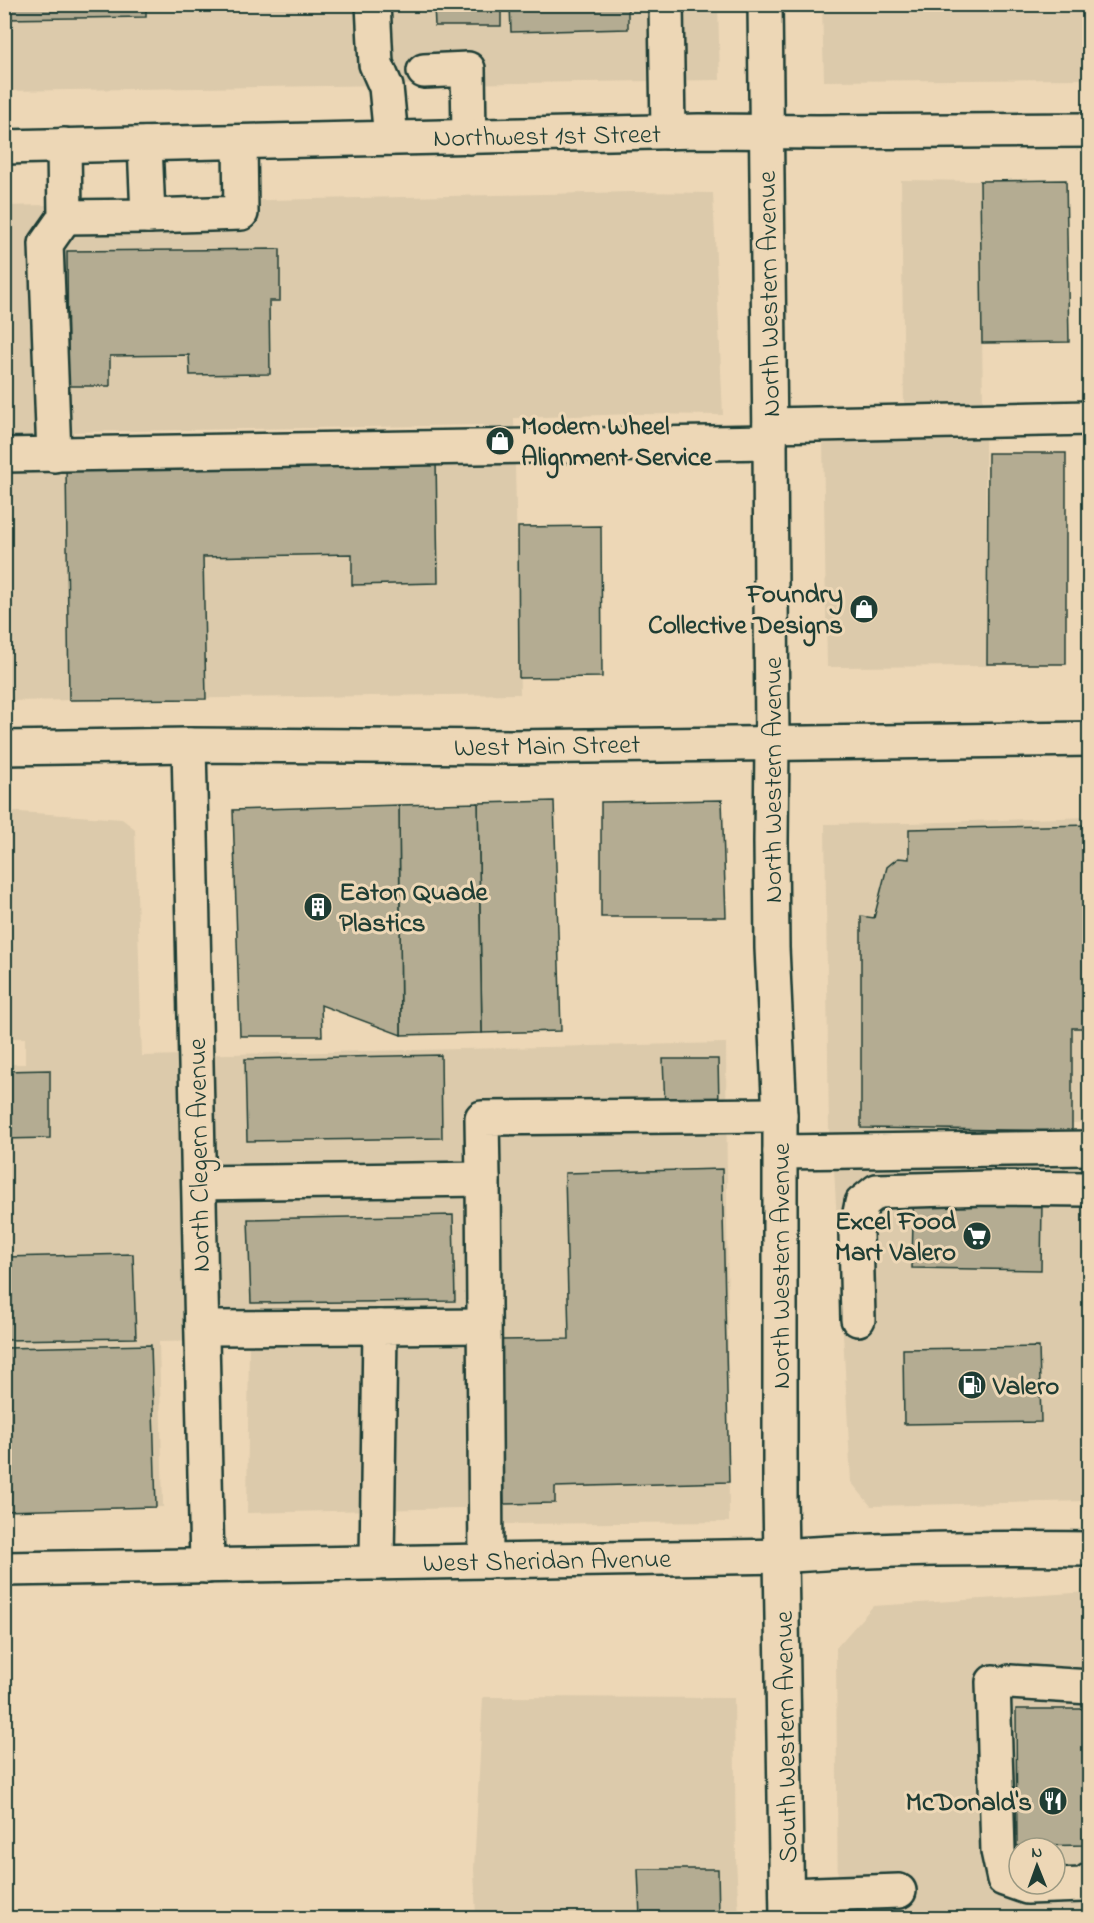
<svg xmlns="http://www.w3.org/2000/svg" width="1094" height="1923" viewBox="0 0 1094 1923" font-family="'Indie Flower',sans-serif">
	<rect width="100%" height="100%" fill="#edd7b6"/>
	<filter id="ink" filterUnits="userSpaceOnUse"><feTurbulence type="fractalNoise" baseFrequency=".0167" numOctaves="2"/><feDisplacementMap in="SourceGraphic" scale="12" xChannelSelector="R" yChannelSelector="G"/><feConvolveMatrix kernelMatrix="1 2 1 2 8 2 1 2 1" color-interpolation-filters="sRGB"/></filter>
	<g filter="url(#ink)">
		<g fill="#dccaab" fill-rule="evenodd">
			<path d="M4,5H718L720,80L5,91Z"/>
			<path d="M822,5H1089V79L824,81Z"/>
			<path d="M901,180L980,181L983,407L904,408Z"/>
			<path d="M632,192L713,193L723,415L634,414L514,418L520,694L5,701L4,206ZM484,425L485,462L66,466L67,432Z"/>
			<path d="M985,438L988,666L827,667L823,439Z"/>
			<path d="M19,812L122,819L135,829L142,1056L726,1043L729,1522L505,1524L503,1507L247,1513L249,1340L159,1342L163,1507L5,1511L4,1064H25V1038H5L4,813Z"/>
			<path d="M1089,817V1122L1073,1123L1072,1131L829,1134L825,824L909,823Z"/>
			<path d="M1089,1165V1501L871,1506L851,1482L834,1168Z"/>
			<path d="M1089,1592V1918H838L836,1648L873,1606ZM1019,1848H1055V1884H1019Z"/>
			<path d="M483,1697L734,1698L736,1859L739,1918H476L474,1869Z"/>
		</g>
		<g fill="#b4ac92" stroke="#1f3d34" stroke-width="1.5">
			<path d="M4,4H146V17L4,19Z"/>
			<path d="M434,4H501V26H435Z"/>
			<path d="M510,4H628V29L511,32Z"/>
			<path d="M1066,180L1069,342L982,343L980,181Z"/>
			<path d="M280,249V301H269L270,374L190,375L189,355L110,356V386H68L67,251Z"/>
			<path d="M988,453H1066V664H987Z"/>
			<path d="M436,460L438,583L352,585V554L203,557L206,699L69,700L66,466Z"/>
			<path d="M601,526L602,677L519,678L518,527Z"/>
			<path d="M722,800L726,917H601V802Z"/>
			<path d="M554,801L561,1031L482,1033L478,803Z"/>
			<path d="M478,803L482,1033L401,1035L399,805Z"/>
			<path d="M399,805L401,1035L321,1005L322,1036H240L233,810Z"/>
			<path d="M1090,825V1028H1072V1131L861,1128V916L874,918L887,867L898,858L909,859V829Z"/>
			<path d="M441,1055L442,1138L247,1141L245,1059Z"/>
			<path d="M663,1059H718L719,1105L665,1107Z"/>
			<path d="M50,1070V1138L4,1139V1071Z"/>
			<path d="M722,1169L729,1482L555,1487V1503L504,1504L500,1340L569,1339L565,1173Z"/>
			<path d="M914,1174L1042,1203L1041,1270L912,1268Z"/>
			<path d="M453,1215L455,1301L251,1303L248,1219Z"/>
			<path d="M133,1254L136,1338L4,1340V1257Z"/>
			<path d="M151,1345L156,1507L4,1511V1348Z"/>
			<path d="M1039,1347L1041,1422L904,1424L903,1349Z"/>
			<path d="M1016,1709H1088L1090,1845L1017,1846Z"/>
			<path d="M638,1869H718L719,1918H640Z"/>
		</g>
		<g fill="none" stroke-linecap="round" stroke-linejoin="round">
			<g stroke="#1f3d34" stroke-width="38">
				<g id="minor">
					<path d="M373,4L376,64L386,87L391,138"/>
					<path d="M666,4L668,132"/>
					<path d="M424,71L468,69L469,137"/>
					<path d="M64,145L65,217L148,216L145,144"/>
					<path d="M4,147L699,131L818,132L1090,130"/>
					<path d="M148,216L241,213L240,142"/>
					<path d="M770,425L1090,418"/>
					<path d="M4,455L770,442"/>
					<path d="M54,455L46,244L65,217"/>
					<path d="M772,742L771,842L772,948L780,1115V1497L787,1918"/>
					<path d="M189,745L207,1566"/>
					<path d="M780,1152L1090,1148"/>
					<path d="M483,1179L486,1561"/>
					<path d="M199,1183L483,1179L482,1118L780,1115"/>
					<path d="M858,1319L856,1233L862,1203L877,1191L987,1188L1090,1189"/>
					<path d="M202,1328L380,1327"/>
					<path d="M377,1563L380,1327L483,1326"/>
					<path d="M4,1569L782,1556C884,1548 987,1548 1090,1549"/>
					<path d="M993,1682L998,1851L1004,1879L1027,1887L1083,1885L1090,1880"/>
					<path d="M1010,1682L1090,1687"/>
					<path d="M787,1895L899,1891"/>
				</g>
			</g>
			<g stroke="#1f3d34" stroke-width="38">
				<g id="major">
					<path d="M765,4L770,442L772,742"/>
					<path d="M4,748L189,745L514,747L1090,739"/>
				</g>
			</g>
			<use href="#minor" stroke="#edd7b6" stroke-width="33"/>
			<use href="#major" stroke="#edd7b6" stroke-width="33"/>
		</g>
	</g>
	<defs>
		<g id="shop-disc" transform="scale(1.5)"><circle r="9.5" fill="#1f3d34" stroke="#edd7b6"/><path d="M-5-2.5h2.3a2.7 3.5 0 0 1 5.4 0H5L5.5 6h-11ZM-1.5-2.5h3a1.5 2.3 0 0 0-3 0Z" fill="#fff"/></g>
		<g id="building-disc" transform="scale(1.5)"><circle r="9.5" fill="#1f3d34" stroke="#edd7b6"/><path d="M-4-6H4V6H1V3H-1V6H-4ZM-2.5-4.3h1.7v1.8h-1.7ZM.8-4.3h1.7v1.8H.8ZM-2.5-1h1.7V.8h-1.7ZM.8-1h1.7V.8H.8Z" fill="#fff"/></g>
		<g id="supermarket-disc" transform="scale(1.5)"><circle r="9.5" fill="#1f3d34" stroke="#edd7b6"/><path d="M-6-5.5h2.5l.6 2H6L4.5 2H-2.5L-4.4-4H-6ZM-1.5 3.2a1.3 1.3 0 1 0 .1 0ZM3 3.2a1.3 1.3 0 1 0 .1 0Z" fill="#fff"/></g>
		<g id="fuel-disc" transform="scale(1.5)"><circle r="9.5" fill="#1f3d34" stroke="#edd7b6"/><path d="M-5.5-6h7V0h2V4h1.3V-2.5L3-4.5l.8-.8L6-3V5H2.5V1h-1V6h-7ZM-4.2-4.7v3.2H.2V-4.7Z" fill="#fff"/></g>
		<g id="restaurant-disc" transform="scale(1.5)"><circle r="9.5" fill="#1f3d34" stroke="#edd7b6"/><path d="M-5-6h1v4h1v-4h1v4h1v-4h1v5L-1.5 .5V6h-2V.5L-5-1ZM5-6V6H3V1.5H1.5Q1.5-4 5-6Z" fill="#fff"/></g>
	</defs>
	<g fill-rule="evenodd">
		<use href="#shop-disc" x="500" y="441"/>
		<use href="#shop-disc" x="864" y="609"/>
		<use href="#building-disc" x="318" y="907"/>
		<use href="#supermarket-disc" x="977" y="1236"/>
		<use href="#fuel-disc" x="972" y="1385"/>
		<use href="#restaurant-disc" x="1053" y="1801"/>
	</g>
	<g text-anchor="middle" stroke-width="6" stroke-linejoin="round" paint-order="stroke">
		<g font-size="27" fill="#1f3d34" stroke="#edd7b6">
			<text transform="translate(547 135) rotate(-1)" y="9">Northwest 1st Street</text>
			<text transform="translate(768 294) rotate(-91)" y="9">North Western Avenue</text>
			<text transform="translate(547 745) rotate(-1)" y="9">West Main Street</text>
			<text transform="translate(772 780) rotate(-90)" y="9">North Western Avenue</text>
			<text transform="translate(198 1155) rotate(-91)" y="9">North Clegern Avenue</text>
			<text transform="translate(780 1266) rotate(-90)" y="9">North Western Avenue</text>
			<text transform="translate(547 1560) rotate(-1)" y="9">West Sheridan Avenue</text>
			<text transform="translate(785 1737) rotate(-91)" y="9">South Western Avenue</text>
		</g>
		<g font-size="27" font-weight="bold" fill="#1f3d34" stroke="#edd7b6" text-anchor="start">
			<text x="521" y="434">Modern Wheel<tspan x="521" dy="31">Alignment Service</tspan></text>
			<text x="843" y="602" text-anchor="end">Foundry<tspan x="843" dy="31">Collective Designs</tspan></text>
			<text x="339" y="900">Eaton Quade<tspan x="339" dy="31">Plastics</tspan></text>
			<text x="956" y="1229" text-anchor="end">Excel Food<tspan x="956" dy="31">Mart Valero</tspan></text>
			<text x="993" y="1394">Valero</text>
			<text x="1032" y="1810" text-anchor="end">McDonald's</text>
		</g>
	</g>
	<rect width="1094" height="1923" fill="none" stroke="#edd7b6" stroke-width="24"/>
	<rect x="12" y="12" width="1070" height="1899" fill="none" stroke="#1f3d34" stroke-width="2" filter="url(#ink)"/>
	<g transform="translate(1037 1866) rotate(359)"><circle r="28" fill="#edd7b6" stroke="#9b9982" stroke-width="1.5"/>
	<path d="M0-4.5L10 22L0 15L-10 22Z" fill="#1f3d34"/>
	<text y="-9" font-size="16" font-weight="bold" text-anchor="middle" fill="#1f3d34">N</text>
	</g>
</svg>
